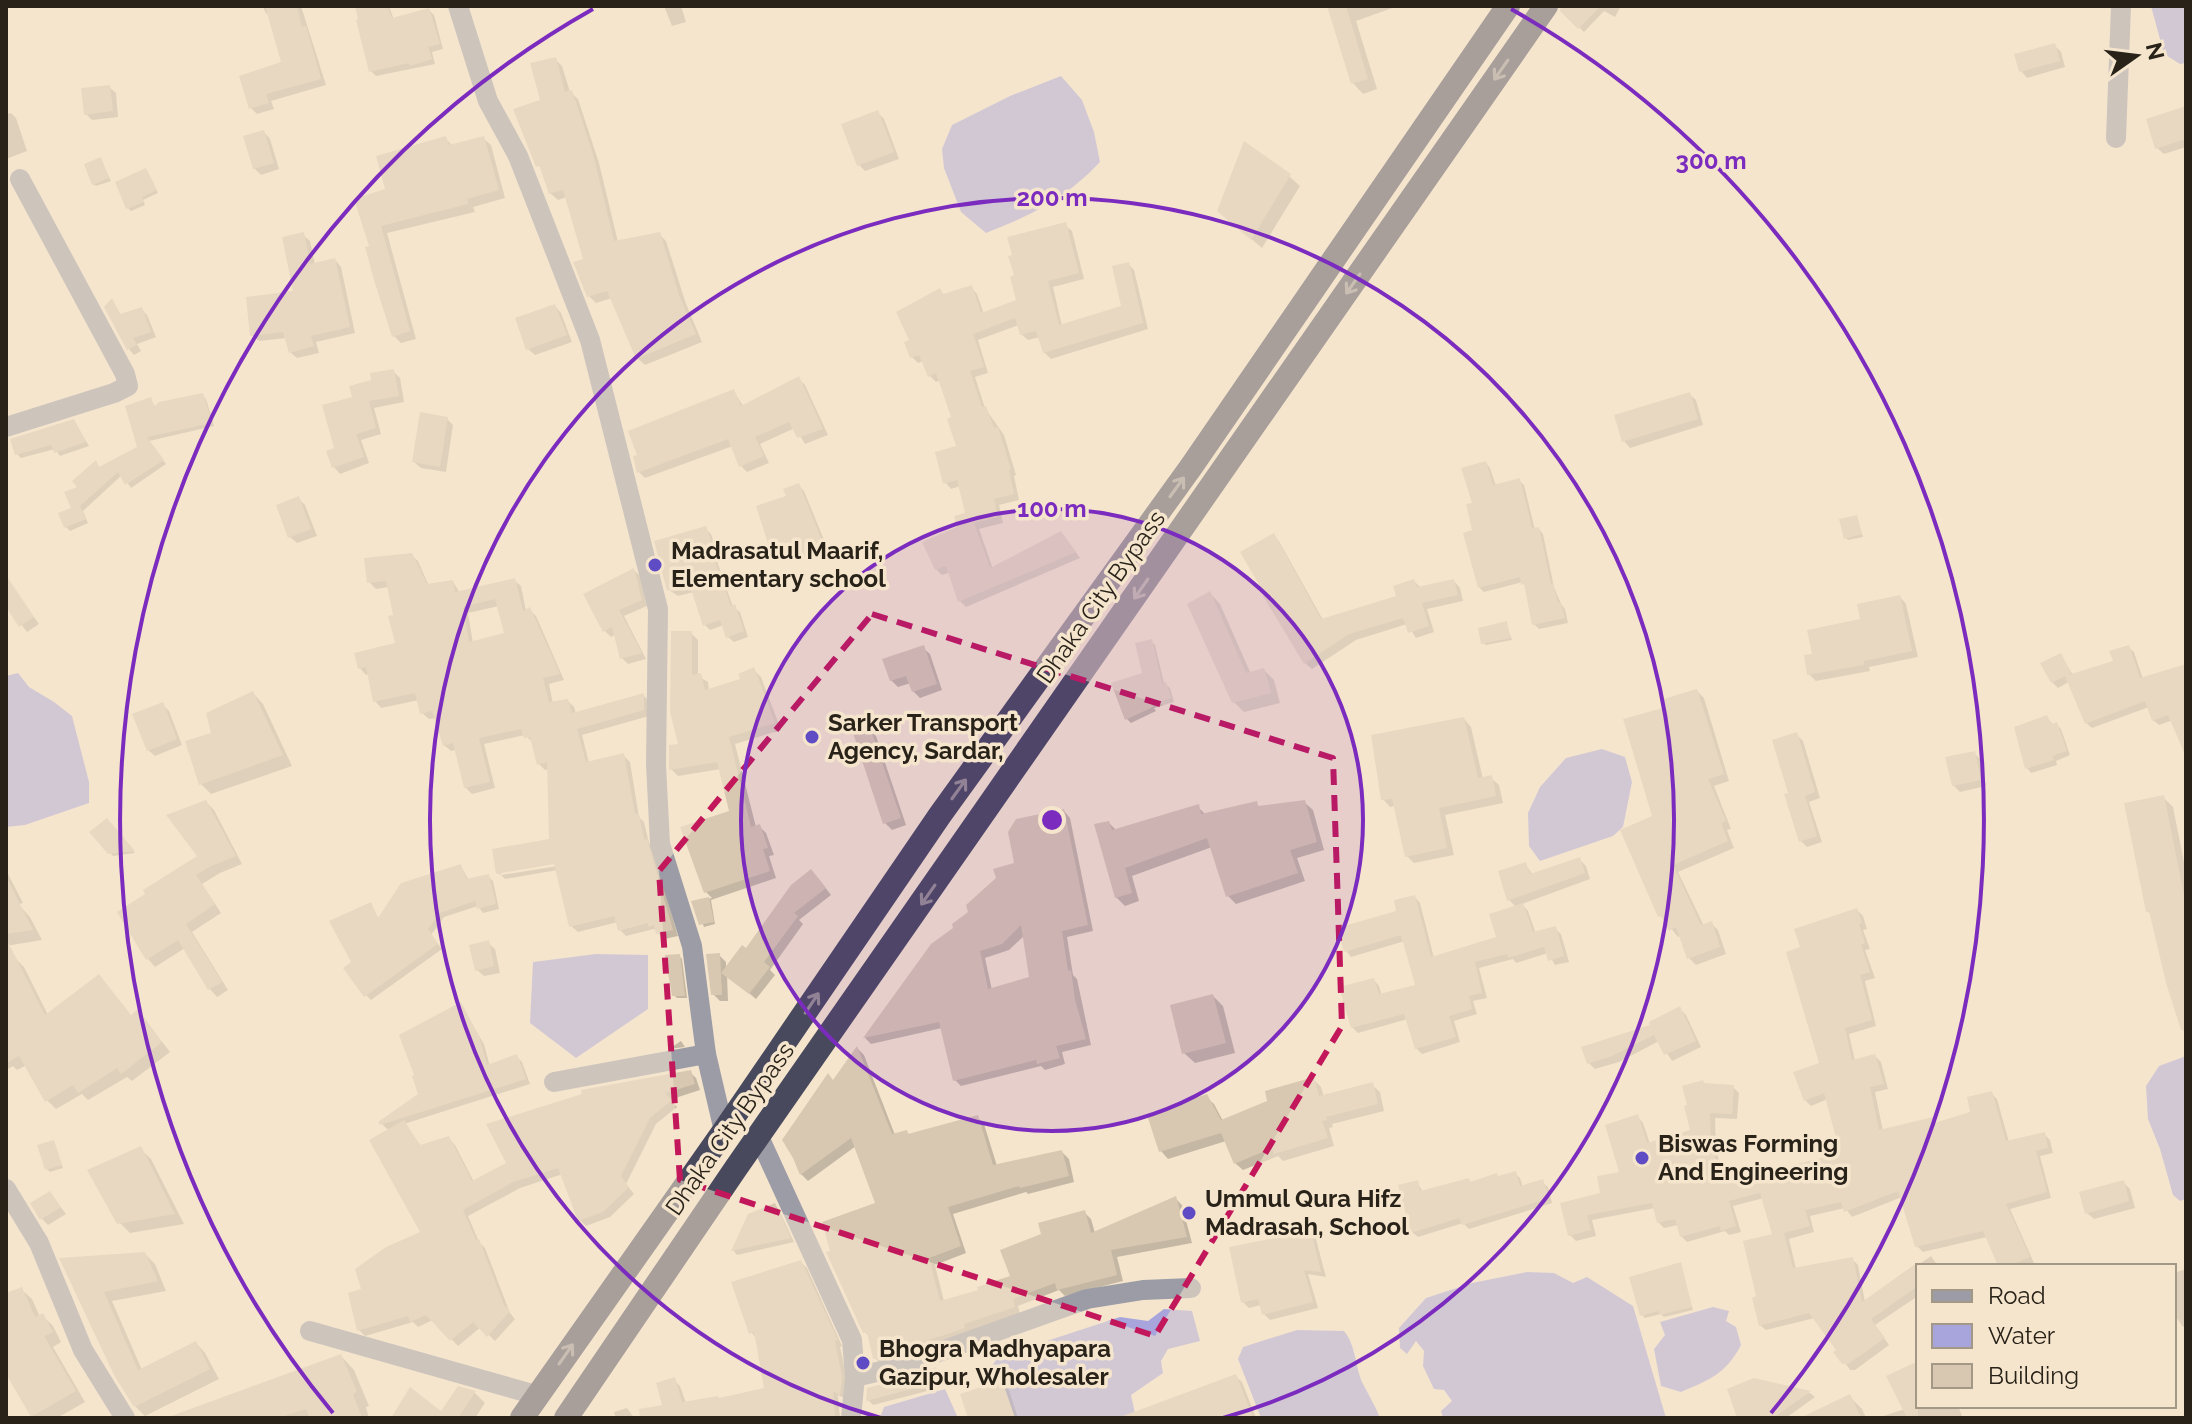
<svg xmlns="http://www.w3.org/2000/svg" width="2192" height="1424" viewBox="0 0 2192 1424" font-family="Raleway,sans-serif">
	<rect width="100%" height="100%" fill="#f5e5cd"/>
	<g fill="#a7a5dc">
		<path d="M2151,6H2186V63L2180,64L2164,54Z"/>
		<path d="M1061,76L1082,100L1094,132L1100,162C1066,198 1032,215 986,233L961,212L944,168L942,149L952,125L1010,96Z"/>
		<path d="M18,673L29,687L54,702L72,716L89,782V803L25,825L6,827V676Z"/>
		<path d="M1602,749L1625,757L1632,782L1623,827L1613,836L1540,861L1529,846L1528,813L1540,787L1566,758Z"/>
		<path d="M596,954L648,955V1009L576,1058L530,1023L533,962Z"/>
		<path d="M2186,1056V1199L2180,1201L2173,1195L2160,1149L2148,1119L2146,1086L2159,1066Z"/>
		<path d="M1527,1272L1554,1273L1573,1283L1587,1277L1633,1306L1666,1418H1443L1441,1411L1452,1401L1444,1390L1434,1389L1423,1366L1424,1351L1416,1341L1407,1354L1400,1348L1399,1328L1426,1298L1472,1283Z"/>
		<path d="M1713,1307L1729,1311L1726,1321L1736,1327L1741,1345C1726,1374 1709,1380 1681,1392L1661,1386L1654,1349L1665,1335L1660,1322Z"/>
		<path d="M1164,1309L1192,1311L1200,1341L1168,1349L1161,1361L1163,1373L1131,1395L1136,1418H1007L993,1406L986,1375L998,1357L1120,1317L1148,1321Z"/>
		<path d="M1297,1330L1344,1331C1356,1346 1355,1365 1362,1382C1368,1394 1375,1405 1380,1418H1261L1238,1359L1243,1347Z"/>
		<path d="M945,1389L958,1418H880L884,1407Z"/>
	</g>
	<g fill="#0003" fill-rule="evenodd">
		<path d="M263,6H301L326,85L271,101L274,109L257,114L251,108L284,64L271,18L265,12Z"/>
		<path d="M368,6H389L394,20L429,10L434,15L443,49L432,52L435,64L376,76L371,71Z"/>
		<path d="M664,6H681L686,22L672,26Z"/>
		<path d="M1330,6H1398L1356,21L1377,89L1363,94L1353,83Z"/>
		<path d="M1562,6H1621L1615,17L1604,11L1584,32L1562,10Z"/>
		<path d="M2054,45L2061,52L2065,67L2027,78L2021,71Z"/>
		<path d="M555,59L562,66L570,92L578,99L599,163L618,242L659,234L666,241L686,304L702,342L645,365L637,358L612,298L596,303L589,296L585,260L567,197L558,200L550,193L543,171L538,165L543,101Z"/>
		<path d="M109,87L116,93L118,117L92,120L86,114Z"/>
		<path d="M2186,111V147L2164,154L2157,148Z"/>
		<path d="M11,113L16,118L27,151L6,159V114Z"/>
		<path d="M878,113L884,119L899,159L865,171L859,165Z"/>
		<path d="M264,132L270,139L279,169L261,175L254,168Z"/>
		<path d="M483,138L491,145L505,198L473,207L475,212L387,233L416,339L401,343L394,336L371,247L388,191L446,139L453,146Z"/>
		<path d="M101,160L111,181L96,186L93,184Z"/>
		<path d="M148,173L158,193L143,200L145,205L131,211L128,208Z"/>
		<path d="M1289,176L1300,186L1262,248L1230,221Z"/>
		<path d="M1065,225L1072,231L1084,279L1053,287L1062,326L1123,308L1128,264L1134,270L1148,329L1051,359L1044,352L1040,337L1028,340L1021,334L1019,325L978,340L988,373L975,377L985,408L1004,435L1016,475L1014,476L1019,500L999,505L1003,523L979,529L993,569L1067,540L1080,558L966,607L960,601L950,572L942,575L936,569L967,514L960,486L951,489L945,482L959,448L954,419L941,380L936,382L930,376L923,361L918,363L912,357V341L939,290L945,296L971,287L977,294L984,314L1018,301Z"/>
		<path d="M303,235L310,241L315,265L335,260L341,267L355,333L316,342L319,353L297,358L290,352L287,338L259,341L252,335L295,293Z"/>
		<path d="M112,301L122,316L141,309L147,315L156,337L137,344L141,351L134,355L129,349Z"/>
		<path d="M555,306L561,313L572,342L535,355L528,349Z"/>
		<path d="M393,371L400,378L404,402L374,408L381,434L361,440L369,463L340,474L334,467L337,450L354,398Z"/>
		<path d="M799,379L805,385L828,435L805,444L795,428L760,444L769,463L747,472L741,466L733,446L645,478L639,472L734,392L744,407Z"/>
		<path d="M1689,394L1696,400L1703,425L1630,448L1624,441Z"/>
		<path d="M202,395L206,399L214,426L149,441L166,464L131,488L122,475L83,511L88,523L70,531L66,527L80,488L95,463L100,469L139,448L150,399L156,408Z"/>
		<path d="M447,419L453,425L446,472L421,468L414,462Z"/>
		<path d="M74,421L89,446L60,456L55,449L21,458L17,454Z"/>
		<path d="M1486,463L1490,468L1496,486L1519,480L1524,485L1535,530L1539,529L1543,534L1554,587L1561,604L1565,609L1568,623L1539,629L1534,624L1527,587L1523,582L1484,592L1479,587L1474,504Z"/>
		<path d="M798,485L804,491L829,552L808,561L801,555L780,561L774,555L759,507L788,498Z"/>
		<path d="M299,499L305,505L317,536L297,543L290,537Z"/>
		<path d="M1856,517L1863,537L1848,540L1846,538Z"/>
		<path d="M706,529L711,534L720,560L717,561L733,607L740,612L748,637L734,642L728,637L724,625L710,630L705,625L694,592L678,596L669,590Z"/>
		<path d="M1273,535L1279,541L1323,620L1399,597L1414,581L1421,588L1454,581L1460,588L1463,601L1427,609L1434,632L1416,638L1407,624L1356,640L1312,669L1305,663Z"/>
		<path d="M411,555L418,561L429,586L453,582L460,593L514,580L521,586L526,611L530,610L536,616L564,680L549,684L553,704L568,701L574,707L576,714L643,695L649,701V716L582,735L589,763L624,756L630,762L639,817L644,822L649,843L652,847L678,936L664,939L654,929L626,936L620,930L618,922L578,932L571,926L558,870L505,879L501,875L564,865V861L501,871V875L498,873L495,850L551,841L549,769L545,770L539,764L533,743L525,735L484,744L495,788L472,794L465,787L456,750L451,751L444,745L436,718L429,719L422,713L419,700L381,708L375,701L369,674L366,675L360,668L356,654L397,644L390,618L395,616L389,587L376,589L369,582L367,560ZM499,606L506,635L473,643L468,613Z"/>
		<path d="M634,570L640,576L647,606L624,616L646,659L628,664L622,658L616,634L611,637L605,631L586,595Z"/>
		<path d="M12,586L39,624L27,632L6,604V590Z"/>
		<path d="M1210,593L1220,604L1251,674L1264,670L1274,680L1280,703L1244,712L1233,701Z"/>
		<path d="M1900,597L1906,604L1918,657L1869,667L1870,671L1816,681L1809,674L1814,655Z"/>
		<path d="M1506,624L1512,640L1486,645L1483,643Z"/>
		<path d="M691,633L698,640V676L708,682L709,691L742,681L754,670L761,677L781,730L735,744L756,827L759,826L766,833L774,855L769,856L776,878L711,900L715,924L704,927L694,902L712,898L706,892L732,812L721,769L678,776L671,769L680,745Z"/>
		<path d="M1151,641L1155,645L1164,683L1170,688L1174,702L1154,708L1156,711L1131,723L1126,718L1144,674Z"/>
		<path d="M2128,647L2134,652L2143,679L2186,665V752L2173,720L2159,725L2153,720L2149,707L2092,728L2086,723L2069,682L2058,688L2052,682L2061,655L2073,675L2115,662Z"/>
		<path d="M923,648L930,654L942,690L920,698L913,691L911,683L898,687L891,680Z"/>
		<path d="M1697,691L1704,698L1729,781L1714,786L1731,829L1727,830L1734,848L1678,872L1704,926L1711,923L1718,930L1726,954L1696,965L1689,958L1681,935L1678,937L1660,915L1654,817L1668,708Z"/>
		<path d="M253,693L263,704L292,766L211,794L201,784L214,735Z"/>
		<path d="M162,704L169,711L182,745L155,756L148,750Z"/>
		<path d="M2047,717L2053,725L2056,724L2061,729L2070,755L2056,761L2057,765L2031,773L2027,768Z"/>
		<path d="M1464,719L1471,727L1483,779L1491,778L1499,785L1503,803L1445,815L1454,855L1414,863L1407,856L1395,806L1390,807L1383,799Z"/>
		<path d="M869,729L876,736L906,825L892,830L885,823Z"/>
		<path d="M1797,735L1803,741L1820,798L1809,802L1822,842L1807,847L1801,841L1790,794Z"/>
		<path d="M1974,753L1981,760L1986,786L1960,792L1953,785Z"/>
		<path d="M2163,797L2173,807L2186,872V1033L2182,1029L2152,915L2147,911Z"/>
		<path d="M206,802L214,810L242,864L220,873L202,884L221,913L192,932L228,990L217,997L210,989L185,948L155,967L148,959L200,856Z"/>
		<path d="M1304,802L1313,810L1324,850L1297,858L1305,881L1236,904L1228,896L1212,847L1132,876L1139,901L1125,906L1116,897L1109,823L1117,831L1198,807L1206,815L1256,804L1260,807Z"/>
		<path d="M1064,811L1070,818L1093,931L1067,937L1073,975L1077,979L1091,1045L1062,1052L1065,1064L1045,1070L1041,1066L961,1086L955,1080L942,1028L871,1044L865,1038L932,946L955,928ZM1025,935L1031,978L992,990L985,958L1009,950Z"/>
		<path d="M107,820L135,853L113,856L92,832Z"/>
		<path d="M1579,859L1586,866L1590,879L1522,904L1528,911L1536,934L1555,929L1561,934L1569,962L1555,965L1548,953L1516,963L1513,959L1479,968L1487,998L1473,1001L1477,1014L1454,1021L1460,1042L1422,1054L1416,1048L1408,1019L1358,1033L1352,1027L1374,980L1379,986L1382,996L1417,987L1405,941L1351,957L1346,951L1415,897L1420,903L1434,958L1499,938L1516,907L1509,900L1526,865L1533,875Z"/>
		<path d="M461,866L469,881L488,876L493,881L499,909L483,913L478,906L444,917L431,935L442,949L371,1000L366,995L353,962L370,904L379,919Z"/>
		<path d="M6,872L8,874L23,903L6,907Z"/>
		<path d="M818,878L831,895L799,920L803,924L770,970L775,975L756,999L727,975L728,1001H720L713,994L719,955L726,962V969Z"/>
		<path d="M20,906L30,917L42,940L6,946V913Z"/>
		<path d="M1857,910L1863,916L1867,929L1863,930L1870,949L1865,950L1875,978L1865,981L1876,1026L1849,1034L1855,1061L1875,1056L1881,1062L1888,1089L1875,1092L1883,1131L1932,1119L1936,1124L1973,1113L1991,1093L1997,1099L2009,1142L2044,1134L2050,1140L2053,1153L2040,1156L2051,1198L2010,1209L2034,1263L2027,1266H2000L1987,1237L1923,1252L1917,1246L1902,1197L1852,1217L1845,1208L1810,1216L1814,1232L1789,1239L1796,1269L1852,1259L1858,1265L1865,1302L1931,1256L1938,1266H1918V1296L1875,1325L1889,1345L1855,1370H1850L1815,1318L1766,1330L1760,1325L1759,1298L1774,1236L1764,1198L1733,1206L1741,1232L1729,1235L1725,1231L1687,1242L1681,1236L1678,1225L1664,1228L1658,1222L1655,1208L1592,1220L1596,1236L1576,1241L1570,1235L1622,1173L1638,1117L1643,1123L1650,1144L1692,1131L1706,1085L1733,1087L1739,1093L1737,1119L1715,1118L1716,1150L1726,1184L1843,1154L1828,1099L1811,1106L1805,1100L1822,1064L1803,949Z"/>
		<path d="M488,943L495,949L500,973L484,976L477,970Z"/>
		<path d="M679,956L682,959L687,998H677L674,995Z"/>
		<path d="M15,958L24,967L48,1015L132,1017L146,1021L170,1052L132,1081L127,1077L88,1100L82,1094L56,1109L47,1100L27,1065L17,1070L13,1066L6,1070V962Z"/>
		<path d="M1213,996L1223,1006L1235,1053L1195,1063L1184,1053Z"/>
		<path d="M460,1005L484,1044L490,1067L517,1057L522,1062L530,1084L404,1124L422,1147L448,1138L455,1145L474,1182L690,1072L696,1078L700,1090L669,1100L677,1107L656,1124L626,1184L634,1194L610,1217L586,1226L580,1220L563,1174L520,1188L468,1216L479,1242L485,1248L510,1313L515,1319L495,1341L481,1327L458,1346L433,1320L418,1327L413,1322L365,1336L359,1330L363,1291L422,1233L389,1131L382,1124L420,1095Z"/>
		<path d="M1680,1009L1686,1015L1701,1047L1672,1061L1659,1041L1619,1062L1595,1069L1589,1063Z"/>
		<path d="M681,1041L685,1047L669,1049Z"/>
		<path d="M858,1049L864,1055L895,1135L907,1132L910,1136L977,1117L984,1124L997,1166L1062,1152L1069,1159L1074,1182L1028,1194L1026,1192L953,1214L966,1253L935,1265L944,1301L981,1291L1012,1277L1044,1235L1084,1212L1091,1219L1095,1233L1175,1198L1182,1205L1192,1243L1117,1257L1123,1281L1065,1296L1059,1290L1018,1306L1020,1314L882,1365L875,1358L870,1337L865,1332L878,1204L856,1146L808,1181L801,1174L795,1157L834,1081Z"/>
		<path d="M1313,1079L1321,1087L1324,1097L1372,1085L1380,1092L1384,1111L1332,1124L1333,1127L1329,1128L1334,1146L1283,1161L1278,1156L1243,1170L1235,1163L1226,1141L1168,1159L1161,1151L1206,1097L1214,1104L1223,1121L1270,1102Z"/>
		<path d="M54,1142L63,1168L50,1172L47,1169Z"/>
		<path d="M140,1149L151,1159L184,1224L130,1233L119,1222Z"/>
		<path d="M1515,1173L1520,1178L1523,1187L1542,1182L1548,1187L1552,1203L1469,1229L1463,1223L1418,1237L1412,1232L1417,1182L1423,1192L1469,1180L1472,1183Z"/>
		<path d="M2123,1182L2130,1189L2135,1208L2094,1219L2087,1213Z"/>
		<path d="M50,1193L66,1214L48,1225L42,1219Z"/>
		<path d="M775,1205L779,1210L794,1242L737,1255L733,1250Z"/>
		<path d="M1310,1233L1316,1239L1326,1277L1308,1274L1318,1308L1270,1320L1264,1314L1261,1305L1249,1308L1243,1302Z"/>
		<path d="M145,1254L155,1264L166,1291L112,1301L142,1370L196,1343L205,1353L219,1379L145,1416L135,1406L62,1260Z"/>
		<path d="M800,1262L807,1268L842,1346L840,1347L846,1374V1399L838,1395L840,1418H650L667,1414L674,1380L680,1386L686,1403L720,1400L766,1390L757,1339L751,1332Z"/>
		<path d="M1680,1264L1693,1310L1664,1317L1661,1314L1645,1318L1642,1315Z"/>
		<path d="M2186,1269V1326L2183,1327L2174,1314V1273Z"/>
		<path d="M21,1289L32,1299L40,1317L43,1316L53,1326L61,1342L53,1347L85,1402L57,1418L32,1416L6,1363V1296Z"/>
		<path d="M341,1356L354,1370L369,1406L366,1407L369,1418H171Z"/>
		<path d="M1918,1366V1406H1958L1963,1418H1877L1905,1409Z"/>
		<path d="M935,1369L940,1374L943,1387L873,1405L868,1400Z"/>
		<path d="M1235,1376L1242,1382L1256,1418H1144Z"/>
		<path d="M1754,1381L1810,1393L1815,1397L1786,1418H1740Z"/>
		<path d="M1001,1382L1009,1390L1018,1418H970Z"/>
		<path d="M458,1389L475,1393L485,1403L475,1418H401L441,1414Z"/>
		<path d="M1849,1396L1862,1409L1866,1418H1839Z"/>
		<path d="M627,1408L634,1418H616L614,1412Z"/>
	</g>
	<g fill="#d9c8b1" fill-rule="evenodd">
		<path d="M265,6H297L302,27L306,26L321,79L266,94L269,103L249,109L239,76L281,62Z"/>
		<path d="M355,6H387L392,18L429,8L440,44L428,47L432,59L410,66L409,63L369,72L356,20L358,19Z"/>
		<path d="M1327,6H1346L1368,79L1351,84Z"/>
		<path d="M1561,6H1601L1578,29L1560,11Z"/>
		<path d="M2055,43L2060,61L2019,72L2014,54Z"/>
		<path d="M556,57L565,92L572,90L593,154L614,241L660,232L679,295L696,334L636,359L607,291L587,297L573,262L583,259L563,190L549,194L539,165L536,167L513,109L540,100L530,63Z"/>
		<path d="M110,85L113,111L84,115L81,88Z"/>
		<path d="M2186,106V139L2155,149L2146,119Z"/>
		<path d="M878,110L894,152L857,166L841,124Z"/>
		<path d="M264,130L274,163L253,169L243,136Z"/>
		<path d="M446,136L449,145L484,136L499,190L467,199L468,204L381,226L410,331L392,337L374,280L365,247L369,246L354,199L385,189L376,156Z"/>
		<path d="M1244,141L1291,174L1251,240L1217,211Z"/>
		<path d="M101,157L109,178L92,185L84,164Z"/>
		<path d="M146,168L157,190L142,197L144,202L126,209L115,182Z"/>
		<path d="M1066,222L1079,273L1048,281L1059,325L1121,306L1112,266L1129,262L1143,323L1043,353L1036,331L1020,335L1015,318L973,334L984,367L970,371L982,407L986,406L994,428L998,427L1011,469L1009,470L1014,494L994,499L998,517L974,523L990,568L1061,531L1076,552L958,602L946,566L935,570L922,542L957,527L954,516L965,513L957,480L943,484L935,452L956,446L947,419L951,417L936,373L928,377L919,355L910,358L904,342L909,340L896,312L940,288L943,294L972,285L981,313L1016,300L1010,277L1014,275L1008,256L1012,255L1007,237Z"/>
		<path d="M304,232L310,264L335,258L350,327L311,336L314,346L289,353L283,332L250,336L246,297L293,291L282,237Z"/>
		<path d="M112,298L120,314L142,307L151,332L133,338L137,345L127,350L104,307Z"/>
		<path d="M555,304L567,335L526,350L515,318Z"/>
		<path d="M394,369L399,396L369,401L376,428L356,434L364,457L332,468L326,451L334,448L322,405L352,397L349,386L371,380L370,373Z"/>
		<path d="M799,376L823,429L797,438L789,422L755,437L764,456L739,467L728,439L637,473L633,456L637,455L628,431L734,389L741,406Z"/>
		<path d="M1690,392L1698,419L1622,442L1614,415Z"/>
		<path d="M203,393L212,423L147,437L164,460L125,485L118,472L80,506L86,519L64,528L58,513L71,508L64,492L77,487L72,481L96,460L99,467L137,447L125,406L151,397L154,407L159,402Z"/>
		<path d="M420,412L448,417L440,467L412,462Z"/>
		<path d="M74,419L86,442L54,453L51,445L15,455L10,439Z"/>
		<path d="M1486,461L1493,485L1520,478L1532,528L1539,527L1551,584L1553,583L1558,603L1561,602L1565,618L1532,625L1524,584L1521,585L1520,577L1478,588L1463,533L1472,530L1466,504L1472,503L1461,468Z"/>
		<path d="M799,483L824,546L800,556L797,548L772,556L756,506L786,496L783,489Z"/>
		<path d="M299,496L311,529L288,538L276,505Z"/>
		<path d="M1857,515L1862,534L1844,539L1839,519Z"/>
		<path d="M706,526L716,555L713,556L731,606L735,604L744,631L726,638L720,620L703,626L690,586L671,592L670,589L667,591L654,541Z"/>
		<path d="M1274,533L1321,619L1396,596L1393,586L1414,579L1417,587L1454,579L1458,595L1422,603L1429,626L1408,633L1403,618L1349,634L1304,664L1263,596L1265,595L1240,552Z"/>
		<path d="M412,553L427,584L453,580L455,592L515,578L523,611L530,607L560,674L543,678L549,702L568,699L572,713L644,693V710L577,729L586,762L624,753L635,814H639L644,840L647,839L673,930L656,934L654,925L648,927V923L618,931L614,916L569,927L554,864L496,874L492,849L549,839L547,762L537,765L530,737L524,738L521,729L479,738L490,782L464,788L453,743L443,746L432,711L420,714L415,693L373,702L366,667L358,669L354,653L395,643L388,616L393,615L386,581L367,583L364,558ZM495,599L504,633L469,642L463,607Z"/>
		<path d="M634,568L642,600L619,610L642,653L620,659L612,627L603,632L583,594Z"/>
		<path d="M6,575L34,617L19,627L6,607Z"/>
		<path d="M1210,591L1246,673L1264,668L1271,693L1232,703L1187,604Z"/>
		<path d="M1900,595L1912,651L1864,661V665L1807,675L1804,655L1812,654L1807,630L1860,619L1857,604Z"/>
		<path d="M1507,621L1510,638L1481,644L1478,628Z"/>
		<path d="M671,631H692V675L701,673L705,690L740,679L738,674L754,667L775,723L729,737L751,827L760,824L768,848L763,849L770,871L704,893L680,827L729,811L717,762L669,770V745L678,744L670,712Z"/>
		<path d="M1152,639L1162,683L1166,682L1171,698L1152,704L1153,707L1125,720L1111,683L1142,673L1135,643Z"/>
		<path d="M924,645L937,684L912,692L906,676L890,681L882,659Z"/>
		<path d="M2129,645L2140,678L2186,664V757L2168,715L2152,721L2145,701L2085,724L2065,676L2051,683L2040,663L2061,653L2071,673L2068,675L2113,661L2109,651Z"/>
		<path d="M1697,689L1724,774L1708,779L1726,821L1721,823L1728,841L1673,865L1701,925L1712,921L1720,947L1687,959L1676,927L1669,931L1662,916L1658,917L1620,830L1652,816L1623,719L1666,707L1663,699Z"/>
		<path d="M253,691L283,755L199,785L185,741L211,733L206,713Z"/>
		<path d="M163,702L177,739L147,751L132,714Z"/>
		<path d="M2047,715L2051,724L2057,722L2067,751L2052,756L2054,760L2025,769L2014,727Z"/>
		<path d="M1464,717L1478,778L1492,775L1496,796L1439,808L1447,848L1405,857L1392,799L1381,800L1371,735Z"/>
		<path d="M870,727L901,818L883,824L853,733Z"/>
		<path d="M1797,732L1815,792L1805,796L1817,836L1799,842L1784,794L1788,793L1772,740Z"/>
		<path d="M1975,751L1981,780L1952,786L1945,757Z"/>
		<path d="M2164,795L2186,906V1030H2181L2166,983L2149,911L2146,912L2124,803Z"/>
		<path d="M206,800L236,856L211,866L196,875L215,904L186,924L222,982L208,990L178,940L146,960L117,912L145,894L143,890L197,856L166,815Z"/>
		<path d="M1305,800L1317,842L1290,850L1298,873L1226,897L1207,838L1125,868L1132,893L1115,898L1094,824L1109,821L1112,830L1199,804L1201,814L1257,801L1258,806Z"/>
		<path d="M1064,809L1088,925L1062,931L1068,971L1071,970L1075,1000L1086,1039L1056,1046L1060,1058L1037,1064L1036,1060L953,1081L939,1022L863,1038L931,944L953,928L952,924L968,912L966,905L996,878L993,869L1014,863L1008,832L1016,819ZM1021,925L1029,977L988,989L980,951L1002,944Z"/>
		<path d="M107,818L135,851L108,854L89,832Z"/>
		<path d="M1580,857L1585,873L1507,901L1498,871L1526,862L1530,874Z"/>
		<path d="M461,864L466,879L489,874L496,904L477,909L475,901L440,913L428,929L438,944L364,997L343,968L351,962L329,921L371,902L378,918L401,883Z"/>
		<path d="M811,869L826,888L794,913L798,916L764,962L770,967L749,994L721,973L742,945L746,948L791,885Z"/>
		<path d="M6,876L33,930L6,934Z"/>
		<path d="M1415,895L1431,957L1496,937L1489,914L1523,903L1533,932L1556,926L1564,956L1548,961L1544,947L1508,958L1507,954L1475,962L1482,993L1469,996L1472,1009L1449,1016L1456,1037L1415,1049L1404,1014L1351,1028L1339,987L1374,978L1379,994L1415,985L1401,935L1344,952L1337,928L1396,911L1394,900Z"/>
		<path d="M709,897L714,922L699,925L691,901Z"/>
		<path d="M1857,908L1862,923L1859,924L1865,943L1861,945L1870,972L1860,975L1872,1020L1845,1028L1852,1060L1875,1054L1884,1084L1870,1087L1879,1130L1933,1117L1934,1123L1970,1112L1967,1097L1992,1091L2006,1141L2045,1132L2048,1148L2036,1151L2047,1192L2006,1204L2030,1257L2009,1266H1998L1983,1231L1915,1247L1898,1191L1844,1212L1841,1202L1805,1210L1810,1226L1784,1233L1793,1268L1853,1257L1862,1302L1918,1262V1286L1871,1319L1885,1338L1848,1364H1842L1833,1352L1836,1350L1809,1313L1759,1326L1752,1298L1756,1296L1743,1241L1772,1234L1760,1193L1729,1201L1736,1226L1721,1231L1720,1226L1680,1237L1675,1219L1657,1223L1652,1203L1587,1215L1591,1230L1568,1236L1560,1203L1600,1193L1597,1176L1619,1172L1605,1125L1638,1114L1647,1143L1690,1130L1684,1106L1687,1105L1682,1086L1703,1080L1704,1083L1734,1085L1732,1114L1710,1113L1711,1143L1723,1183L1840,1153L1824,1093L1804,1101L1793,1072L1819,1063L1786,952L1800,947L1794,929Z"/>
		<path d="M6,938L45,1015L99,974L131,1015L138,1009L162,1042L121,1074L117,1068L78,1093L73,1085L45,1102L19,1056L6,1063Z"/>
		<path d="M489,940L494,966L475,971L469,945Z"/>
		<path d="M720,953L722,995H711L706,954Z"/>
		<path d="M680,954L685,996H672L665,955Z"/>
		<path d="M1213,994L1226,1043L1182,1054L1170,1005Z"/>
		<path d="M461,1002L479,1036L487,1065L517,1054L526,1079L380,1125L378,1122L418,1094L412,1076L414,1075L399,1035Z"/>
		<path d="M1680,1006L1696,1041L1664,1055L1654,1035L1612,1056L1587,1064L1581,1047L1650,1025L1649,1022Z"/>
		<path d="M857,1046L892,1134L907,1130L908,1134L978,1115L993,1165L1062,1150L1069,1176L1020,1188L1019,1186L948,1207L961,1246L929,1258L940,1301L978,1290L977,1287L1010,1276L1000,1250L1041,1234L1038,1223L1085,1210L1091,1233L1176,1196L1187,1237L1111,1250L1117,1275L1057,1290L1055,1283L1013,1299L1015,1307L964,1324L965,1328L873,1359L867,1332L863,1333L826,1252L830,1251L822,1222L875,1203L851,1138L800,1175L793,1158L782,1140L828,1073L833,1080Z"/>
		<path d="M691,1070L695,1084L665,1093L672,1100L650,1118L621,1176L629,1187L603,1212L578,1221L558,1168L513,1182L463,1210L476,1240L479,1239L504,1305L510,1311L487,1337L473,1322L450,1341L426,1315L410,1322L408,1316L357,1331L348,1293L361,1289L355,1269L386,1247L420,1232L369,1140L404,1120L420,1145L449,1136L472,1181L506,1163L486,1124L582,1094L581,1090Z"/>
		<path d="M1314,1077L1319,1096L1373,1082L1378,1104L1326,1117L1327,1120L1322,1121L1328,1138L1274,1154L1272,1148L1234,1164L1221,1133L1159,1152L1147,1115L1207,1094L1221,1120L1267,1101L1265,1091Z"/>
		<path d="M54,1140L62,1165L45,1170L37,1145Z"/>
		<path d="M141,1146L175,1214L117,1224L87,1170Z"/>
		<path d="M1516,1171L1520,1186L1543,1179L1549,1198L1462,1225L1459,1218L1411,1233L1398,1185L1418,1180L1420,1191L1469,1178L1470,1182L1497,1173L1498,1176Z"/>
		<path d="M2124,1180L2129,1201L2085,1214L2079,1192Z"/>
		<path d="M50,1191L61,1207L40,1220L30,1203Z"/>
		<path d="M775,1203L791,1238L731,1251L748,1214Z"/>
		<path d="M1311,1231L1321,1272L1304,1270L1313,1302L1262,1315L1258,1299L1241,1303L1229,1247Z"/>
		<path d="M145,1252L158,1281L104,1292L138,1370L196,1341L210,1369L134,1407L114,1375L59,1258Z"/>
		<path d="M801,1260L838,1340L835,1341L842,1377L840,1395L833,1391L835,1418H640L639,1409L662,1405L656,1383L675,1377L682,1402L718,1396L719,1398L764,1388L754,1332L749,1334L731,1282Z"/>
		<path d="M1681,1262L1692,1307L1660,1315L1658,1311L1640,1316L1629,1277Z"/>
		<path d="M22,1287L35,1317L43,1313L53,1332L44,1336L76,1391L31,1417L6,1374V1293Z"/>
		<path d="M341,1354L357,1392L353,1394L362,1418H310L306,1409L278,1418H171V1416Z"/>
		<path d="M1918,1361V1418H1907L1886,1376Z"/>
		<path d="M936,1367L939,1382L866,1401L867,1388L898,1380Z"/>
		<path d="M1236,1374L1253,1418H1123V1416Z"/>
		<path d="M1754,1378L1811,1391L1773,1418H1737L1727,1389Z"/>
		<path d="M1002,1380L1015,1418H968L960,1394Z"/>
		<path d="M458,1386L476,1391L458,1418H391L410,1387L441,1411Z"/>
		<path d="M1850,1394L1861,1418H1800Z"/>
	</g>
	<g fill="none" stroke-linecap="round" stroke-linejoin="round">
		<g stroke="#9c9ca7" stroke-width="20">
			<path d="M458,6L488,101L518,156L590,340L658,609L656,764L660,844L692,946L706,1054L724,1131"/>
			<path d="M2116,138L2121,6"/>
			<path d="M6,427L114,393L128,386L125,374L20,179"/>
			<path d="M554,1082L706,1054"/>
			<path d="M759,1137L852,1340L855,1377L851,1418"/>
			<path d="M6,1189L39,1243L83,1350L125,1418"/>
			<path d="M310,1331L536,1395"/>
			<path d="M855,1377L894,1368L1087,1299L1143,1290L1191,1288"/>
		</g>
		<g stroke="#49495e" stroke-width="24">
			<path d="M522,1418L724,1131L940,815L1191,467L1508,6"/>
			<path d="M566,1418L736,1168L1546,6"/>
		</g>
	</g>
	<defs><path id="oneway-shaft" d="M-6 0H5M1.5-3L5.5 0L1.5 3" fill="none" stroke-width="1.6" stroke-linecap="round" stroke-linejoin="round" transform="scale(2)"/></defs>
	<g stroke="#968f90">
		<use href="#oneway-shaft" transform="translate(1501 70) rotate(125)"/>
		<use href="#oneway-shaft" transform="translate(1353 284) rotate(125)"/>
		<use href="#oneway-shaft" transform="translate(1177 487) rotate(-54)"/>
		<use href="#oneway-shaft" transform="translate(1141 589) rotate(125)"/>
		<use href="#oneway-shaft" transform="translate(959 789) rotate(-54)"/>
		<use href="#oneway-shaft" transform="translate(928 895) rotate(125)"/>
		<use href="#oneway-shaft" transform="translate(812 1003) rotate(-56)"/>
		<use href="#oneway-shaft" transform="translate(566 1354) rotate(-55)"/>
	</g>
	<path d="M0 0H2192V1424H0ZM872,614L1333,758L1342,1026L1155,1336L680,1180L659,871Z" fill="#f5e5cd" fill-opacity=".55" fill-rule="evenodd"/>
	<path fill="none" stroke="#c2185b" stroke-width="6" stroke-dasharray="16 10" stroke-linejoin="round" d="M872,614L1333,758L1342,1026L1155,1336L680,1180L659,871Z"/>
	<circle cx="1052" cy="820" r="311" fill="#7b2cbf" fill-opacity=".12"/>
	<g fill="none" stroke="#7b2cbf" stroke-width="4">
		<circle cx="1052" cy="820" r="311"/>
		<path d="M881 1418A622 622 0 1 1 1223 1418"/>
		<path d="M333 1413A932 932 0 0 1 593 9M1511 9A932 932 0 0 1 1771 1413"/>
	</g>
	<g fill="#5f4bc4" stroke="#f5e5cd" stroke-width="3">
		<circle cx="655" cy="565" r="8"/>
		<circle cx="812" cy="737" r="8"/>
		<circle cx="1642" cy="1158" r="8"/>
		<circle cx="1189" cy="1213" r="8"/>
		<circle cx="863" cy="1363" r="8"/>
	</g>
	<g text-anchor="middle" stroke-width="7" stroke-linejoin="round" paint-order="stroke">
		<g font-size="24" font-weight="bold" fill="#282219" stroke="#f5e5cd" text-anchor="start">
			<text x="671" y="559">Madrasatul Maarif,<tspan x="671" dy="28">Elementary school</tspan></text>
			<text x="828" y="731">Sarker Transport<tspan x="828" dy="28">Agency, Sardar,</tspan></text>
			<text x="1658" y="1152">Biswas Forming<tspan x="1658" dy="28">And Engineering</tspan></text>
			<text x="1205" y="1207">Ummul Qura Hifz<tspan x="1205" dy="28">Madrasah, School</tspan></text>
			<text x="879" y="1357">Bhogra Madhyapara<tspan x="879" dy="28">Gazipur, Wholesaler</tspan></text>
		</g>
		<g font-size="24" fill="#282219" stroke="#f5e5cd">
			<text transform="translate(1101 597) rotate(-55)" y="8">Dhaka City Bypass</text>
			<text transform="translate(730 1129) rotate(-55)" y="8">Dhaka City Bypass</text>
		</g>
	</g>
	<circle cx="1052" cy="820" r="12" fill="#7b2cbf" stroke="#f5e5cd" stroke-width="4"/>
	<g font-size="24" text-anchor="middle" font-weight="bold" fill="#7b2cbf" stroke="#f5e5cd" stroke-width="7" stroke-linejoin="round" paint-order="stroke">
		<text x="1711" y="169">300 m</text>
		<text x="1052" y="206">200 m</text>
		<text x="1052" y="517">100 m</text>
	</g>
	<rect width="2192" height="1424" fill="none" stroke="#282219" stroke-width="16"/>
	<rect x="1916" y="1264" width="260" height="144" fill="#f5e5cd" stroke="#a39785" stroke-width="2"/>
	<rect x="1932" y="1290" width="40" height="12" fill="#9c9ca7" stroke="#a39785" stroke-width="2"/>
	<text x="1988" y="1304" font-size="24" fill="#282219">Road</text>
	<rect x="1932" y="1324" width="40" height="24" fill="#a7a5dc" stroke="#a39785" stroke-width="2"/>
	<text x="1988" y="1344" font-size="24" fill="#282219">Water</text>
	<rect x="1932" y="1364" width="40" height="24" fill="#d9c8b1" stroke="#a39785" stroke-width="2"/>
	<text x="1988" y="1384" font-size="24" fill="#282219">Building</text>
	<g transform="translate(2136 56) rotate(76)" stroke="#f5e5cd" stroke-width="6" paint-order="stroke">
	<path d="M0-6L14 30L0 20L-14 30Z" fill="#282219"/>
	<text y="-12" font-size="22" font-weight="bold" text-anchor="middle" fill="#282219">N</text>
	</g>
</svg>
